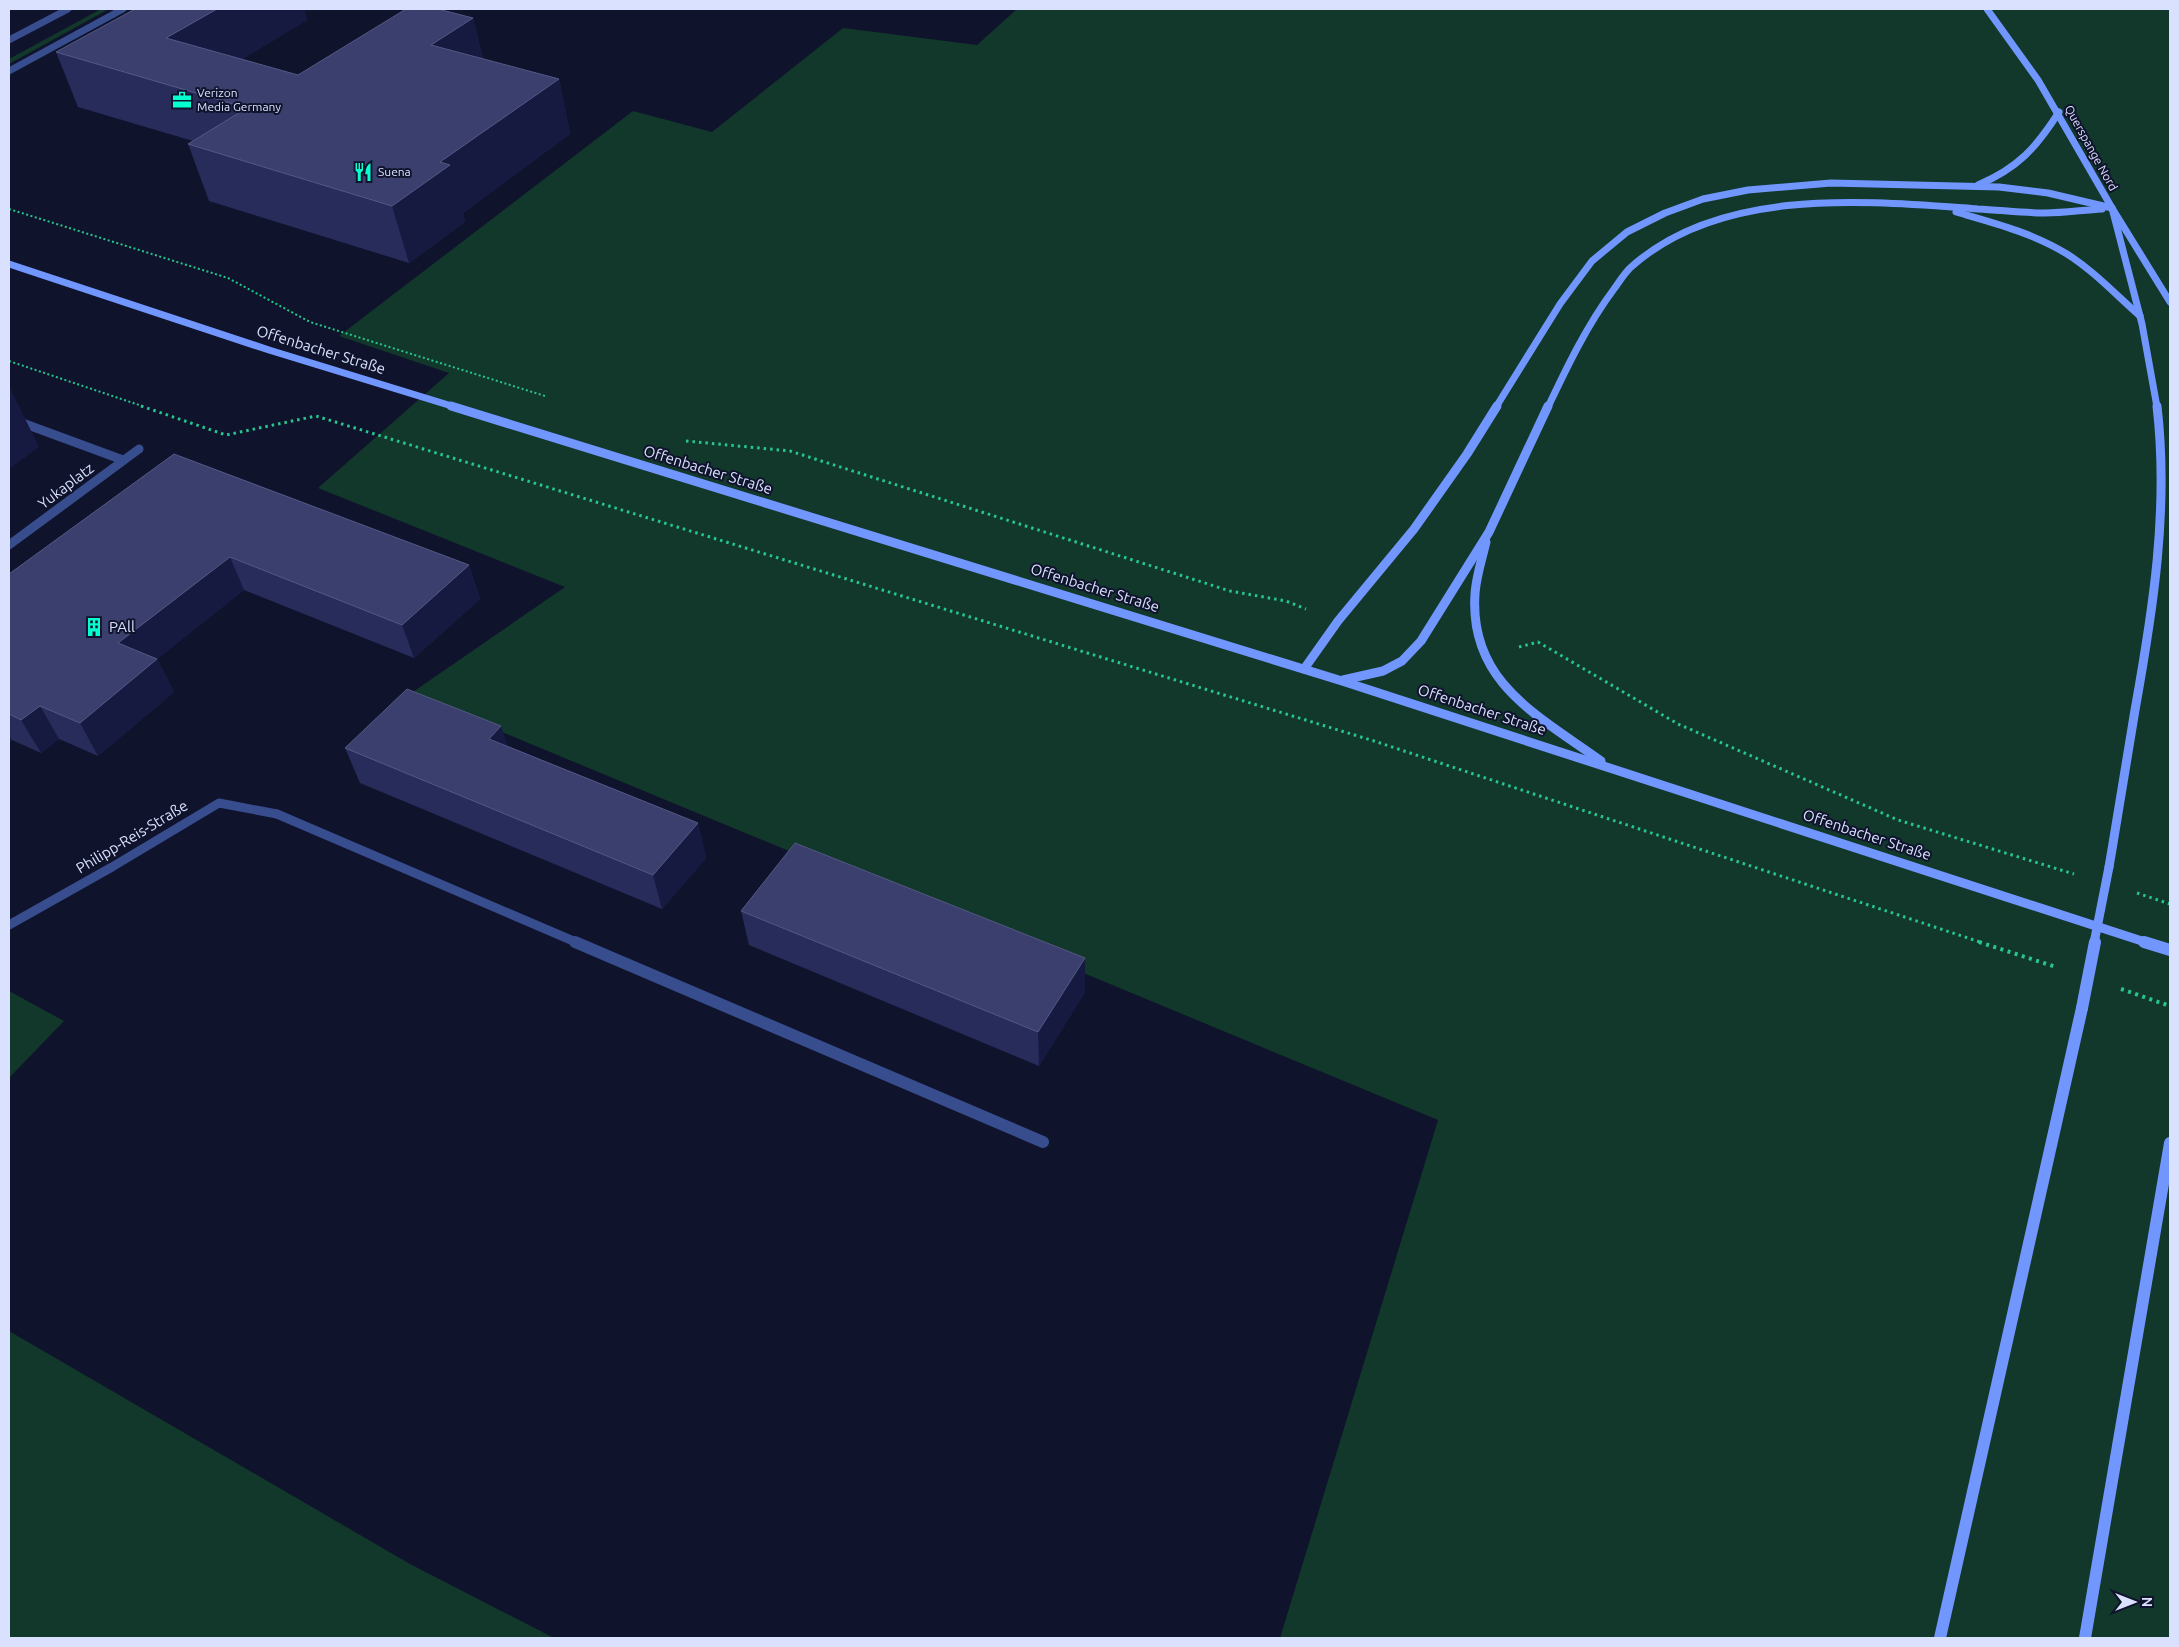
<svg xmlns="http://www.w3.org/2000/svg" width="2179" height="1647" viewBox="0 0 2179 1647" font-family="Ubuntu,sans-serif">
	<rect width="100%" height="100%" fill="#0f132c"/>
	<g fill="#12372b">
		<path d="M101,9H109L9,64V59Z"/>
		<path d="M1017,9H2170V1638H1280L1438,1120L410,694L565,587L318,488L449,373L339,336L633,111L712,132L843,28L977,45Z"/>
		<path d="M9,991L64,1021L9,1078Z"/>
		<path d="M9,1331L410,1564L554,1638H9Z"/>
	</g>
	<g fill="none" stroke-linecap="round" stroke-linejoin="round">
		<g stroke="#27c68e" stroke-width="2" stroke-dasharray="2 2.5" stroke-linecap="butt">
			<path d="M9,209L228,278L310,322L545,396"/>
			<path d="M9,361L145,407"/>
		</g>
		<g stroke="#27c68e" stroke-width="3" stroke-dasharray="2.5 4" stroke-linecap="butt">
			<path d="M141,406L226,435L316,416L1374,741L1983,943"/>
			<path d="M686,441L790,451L1230,591L1286,601L1306,609"/>
			<path d="M1519,647L1538,642L1678,724L1898,820L2074,874"/>
			<path d="M2137,893L2170,904"/>
		</g>
		<g stroke="#27c68e" stroke-width="4" stroke-dasharray="3 4.5" stroke-linecap="butt">
			<path d="M1979,942L2056,967"/>
			<path d="M2121,989L2170,1006"/>
		</g>
		<g stroke="#374d8e" stroke-width="9">
			<path d="M9,418L123,460"/>
			<path d="M9,545L139,449"/>
			<path d="M277,814L578,943"/>
		</g>
		<path stroke="#374d8e" stroke-width="12" d="M575,942L1043,1142"/>
		<g stroke="#374d8e" stroke-width="7">
			<path d="M9,40L68,9"/>
			<path d="M9,71L123,9"/>
		</g>
		<path stroke="#374d8e" stroke-width="9" d="M9,925L112,867L219,803L277,814"/>
		<g stroke="#7197ff" stroke-width="7">
			<path d="M1987,9L2038,80L2112,208L2170,302"/>
			<path d="M1978,185C2018,168 2036,148 2059,112"/>
			<path d="M2112,208L2142,324L2157,407"/>
			<path d="M1956,212C1994,223 2033,233 2067,254C2094,271 2116,295 2140,316"/>
			<path d="M9,264L269,350L455,407"/>
			<path d="M1496,407L1560,304L1592,261L1627,232L1665,213L1703,199L1748,190L1831,183L1999,187L2048,193L2112,208"/>
			<path d="M1548,407C1567,367 1587,325 1614,289C1619,282 1624,274 1630,268C1720,186 1866,201 1978,209C2000,210 2023,213 2045,213C2064,213 2083,210 2102,209"/>
		</g>
		<g stroke="#7197ff" stroke-width="9">
			<path d="M451,406L1342,681L2148,943"/>
			<path d="M1486,542C1482,559 1476,577 1475,594C1469,683 1539,716 1601,761"/>
			<path d="M1304,669L1338,621L1414,529L1467,454L1497,406"/>
			<path d="M1343,680L1383,671L1402,661L1421,641L1489,532L1548,406"/>
			<path d="M2109,867C2118,815 2126,763 2135,710C2153,610 2169,509 2157,406"/>
		</g>
		<g stroke="#7197ff" stroke-width="12">
			<path d="M2144,942L2170,950"/>
			<path d="M1940,1638L2082,1008"/>
			<path d="M2085,1638L2170,1143"/>
		</g>
		<path stroke="#7197ff" stroke-width="9" d="M2094,943L2109,867"/>
		<path stroke="#7197ff" stroke-width="12" d="M2082,1008L2095,942"/>
	</g>
	<g fill="#272c5b">
		<path d="M135,9H304L307,20L242,59L298,75L473,18L483,59L559,79L570,134L463,213L465,222L409,263L209,201L188,144L193,141L78,107L56,52Z"/>
		<path d="M174,454L469,565L480,599L414,658L244,590L157,659L174,692L98,756L59,739L41,753L12,740L9,742V574Z"/>
		<path d="M508,746L698,823L706,858L662,909L360,783L345,748Z"/>
		<path d="M741,911L1085,992L1039,1066L749,945Z"/>
	</g>
	<g fill="#161a41">
		<path d="M217,9H304L307,20L188,91L166,38Z"/>
		<path d="M473,18L486,72L431,45Z"/>
		<path d="M559,79L570,134L463,213L465,222L409,263L392,206L440,162Z"/>
		<path d="M10,388L39,447L9,469V389Z"/>
		<path d="M230,557L244,590L157,659L174,692L98,756L80,723L118,643Z"/>
		<path d="M469,565L480,599L414,658L402,625Z"/>
		<path d="M40,706L59,739L41,753L21,720Z"/>
		<path d="M501,726L513,761L489,739Z"/>
		<path d="M9,735L12,740L9,742Z"/>
		<path d="M698,823L706,858L662,909L653,875Z"/>
		<path d="M1085,958V992L1039,1066L1038,1032Z"/>
	</g>
	<g fill="#3b3f6d" stroke="#545884">
		<path d="M135,9H217L166,38L298,75L406,9H438L473,18L431,45L559,79L440,162L450,165L392,206L188,144L247,108L56,52Z"/>
		<path d="M174,454L469,565L402,625L230,557L118,643L157,659L80,723L40,706L21,720L9,714V574Z"/>
		<path d="M407,689L501,726L489,739L698,823L653,875L345,748Z"/>
		<path d="M795,843L1085,958L1038,1032L741,911Z"/>
	</g>
	<defs>
		<g id="office-bare" transform="scale(1.5)"><path d="M-6-3h4V-5.5h4V-3h4V5H-6ZM-1-4.5V-3h2v-1.5ZM-6 0V1H6V0Z" fill="#06ffcf" stroke="#0f132c" stroke-width="2.5" paint-order="stroke"/></g>
		<g id="restaurant-bare" transform="scale(1.5)"><path d="M-5-6h1v4h1v-4h1v4h1v-4h1v5L-1.5 .5V6h-2V.5L-5-1ZM5-6V6H3V1.5H1.5Q1.5-4 5-6Z" fill="#06ffcf" stroke="#0f132c" stroke-width="2.5" paint-order="stroke"/></g>
		<g id="building-bare" transform="scale(1.5)"><path d="M-4-6H4V6H1V3H-1V6H-4ZM-2.5-4.3h1.7v1.8h-1.7ZM.8-4.3h1.7v1.8H.8ZM-2.5-1h1.7V.8h-1.7ZM.8-1h1.7V.8H.8Z" fill="#06ffcf" stroke="#0f132c" stroke-width="2.5" paint-order="stroke"/></g>
	</defs>
	<g fill-rule="evenodd">
		<use href="#office-bare" x="182" y="100"/>
		<use href="#restaurant-bare" x="363" y="172"/>
		<use href="#building-bare" x="94" y="627"/>
	</g>
	<g text-anchor="middle" stroke-width="4" stroke-linejoin="round" paint-order="stroke">
		<g font-size="12" fill="#dae1ff" stroke="#0f132c" text-anchor="start">
			<text x="197" y="97">Verizon<tspan x="197" dy="14">Media Germany</tspan></text>
			<text x="378" y="176">Suena</text>
		</g>
		<g font-size="12" fill="#dae1ff" stroke="#0f132c">
			<text transform="translate(2091 148) rotate(61)" y="4">Querspange Nord</text>
		</g>
		<g font-size="15" fill="#dae1ff" stroke="#0f132c">
			<text transform="translate(321 350) rotate(17)" y="5">Offenbacher Straße</text>
			<text transform="translate(708 470) rotate(17)" y="5">Offenbacher Straße</text>
			<text transform="translate(66 486) rotate(-37)" y="5">Yukaplatz</text>
			<text transform="translate(1095 588) rotate(17)" y="5">Offenbacher Straße</text>
			<text transform="translate(1482 710) rotate(18)" y="5">Offenbacher Straße</text>
			<text transform="translate(1867 835) rotate(18)" y="5">Offenbacher Straße</text>
			<text transform="translate(132 837) rotate(-31)" y="5">Philipp-Reis-Straße</text>
		</g>
		<g font-size="15" fill="#dae1ff" stroke="#0f132c" text-anchor="start">
			<text x="109" y="632">PAll</text>
		</g>
	</g>
	<rect width="2179" height="1647" fill="none" stroke="#dae1ff" stroke-width="20"/>
	<g transform="translate(2134 1602) rotate(90)" stroke="#0f132c" stroke-width="4" paint-order="stroke">
	<path d="M0-4L9 19L0 12L-9 19Z" fill="#dae1ff"/>
	<text y="-8" font-size="14" font-weight="bold" text-anchor="middle" fill="#dae1ff">N</text>
	</g>
</svg>
